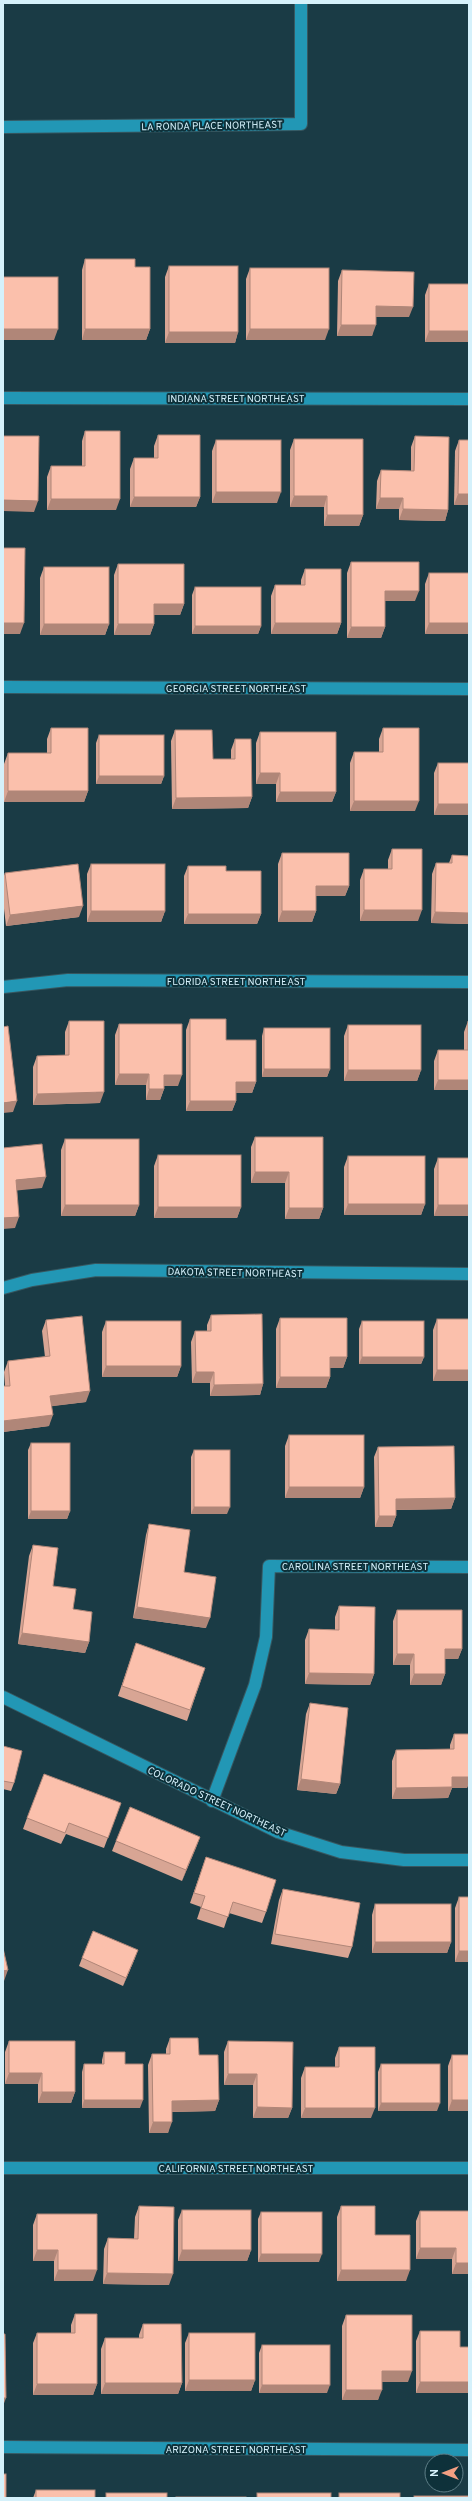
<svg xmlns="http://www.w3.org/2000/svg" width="472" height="2501" viewBox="0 0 472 2501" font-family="Overpass,sans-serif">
	<rect width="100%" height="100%" fill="#1a3b45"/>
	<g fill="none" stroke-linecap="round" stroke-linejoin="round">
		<g stroke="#375861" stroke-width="14">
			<g id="street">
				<path d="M3,127L301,124V3"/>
				<path d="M3,398L469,399"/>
				<path d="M3,687L469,689"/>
				<path d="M3,987L68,980L469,982"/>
				<path d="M3,1288L32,1280L96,1270L469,1274"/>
				<path d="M3,1697L278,1832L341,1852L404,1860H469"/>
				<path d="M212,1801L255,1685L266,1637L269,1566L469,1567"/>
				<path d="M3,2168H469"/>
				<path d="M3,2447L469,2450"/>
			</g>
		</g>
		<use href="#street" stroke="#2297b5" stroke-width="12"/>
	</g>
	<g fill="#d8a594">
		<path d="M85,259L150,329L146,340H82V270Z"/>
		<path d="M169,266L238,332L235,343H165V277Z"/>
		<path d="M250,268L325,340H246V279Z"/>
		<path d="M342,270L409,317H376L372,336H337L338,281Z"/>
		<path d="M429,284L469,342H425V295Z"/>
		<path d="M85,431L116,510H47V477L51,466H82V441Z"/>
		<path d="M158,435L200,497L196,507H130V469L134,458H154V446Z"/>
		<path d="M415,436L448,510L445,521L399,520V509H376L377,481L381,470L411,471V447Z"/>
		<path d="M294,439L363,515L359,526H324V507H290V450Z"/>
		<path d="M216,440L277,503H212V451Z"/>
		<path d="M459,440H469V505H454L455,451Z"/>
		<path d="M351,562L415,601H385V627L381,638H347V573Z"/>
		<path d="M118,564L184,604L180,615H154V624L150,635H114V575Z"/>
		<path d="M44,567L109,624L105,635H40V578Z"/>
		<path d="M305,569L341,623L337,634H271V596L275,585H301V580Z"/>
		<path d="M429,573L469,634H425V584Z"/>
		<path d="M195,587L261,626L258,634H192V595Z"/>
		<path d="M51,728L88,791L84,802H4V764L8,753H47V739Z"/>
		<path d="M383,728L415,811H350V763L354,752H379V739Z"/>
		<path d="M175,730L213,759H231V750L235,739L252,797L248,808L172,809L171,741Z"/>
		<path d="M260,732L336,792L332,802H276V784H256V743Z"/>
		<path d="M99,735L164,776L161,784H96V743Z"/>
		<path d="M438,763L469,815H434V773Z"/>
		<path d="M392,849L418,921H360V880L364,869H388V860Z"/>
		<path d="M282,853L349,886L345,896H316V911L312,922H278V864Z"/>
		<path d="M452,855L469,856V924L431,923L432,874L436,863H449Z"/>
		<path d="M91,864L165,911L161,922H87V874Z"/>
		<path d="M188,866L226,871L261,914L257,924H184V876Z"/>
		<path d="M5,873L79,917L6,926L3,900V878Z"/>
		<path d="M190,1019L226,1040L256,1082L252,1093H236V1101L232,1111H186V1030Z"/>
		<path d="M69,1021L100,1103L33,1105V1067L37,1056L65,1055V1032Z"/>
		<path d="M468,1021L469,1090H434V1061L438,1050H464V1032Z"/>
		<path d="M119,1024L178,1086H164V1089L160,1100H146V1085H115V1035Z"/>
		<path d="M348,1025L421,1070L417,1081H344V1036Z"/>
		<path d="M264,1028L330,1069L327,1077H262V1036Z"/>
		<path d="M255,1137L323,1208L319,1219H285V1183H251V1147Z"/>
		<path d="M65,1139L139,1205L135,1216H61V1150Z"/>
		<path d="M158,1155L241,1207L237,1218H154V1166Z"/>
		<path d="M348,1156L425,1204L421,1215H344V1167Z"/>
		<path d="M438,1158L469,1216H434V1169Z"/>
		<path d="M211,1315L263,1384L260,1395L210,1396V1383H192L191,1342L195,1331H207V1325Z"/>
		<path d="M280,1318L347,1357L343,1368H330V1377L326,1388H276V1329Z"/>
		<path d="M437,1319L469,1381H433V1330Z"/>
		<path d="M46,1320L86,1402L51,1406L49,1426L3,1432V1386H5L4,1372L8,1361L45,1357L42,1331Z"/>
		<path d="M106,1321L181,1366L177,1377H102V1332Z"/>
		<path d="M362,1321L424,1357L421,1364H359V1329Z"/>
		<path d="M289,1435L364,1487L360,1498H285V1446Z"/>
		<path d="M31,1443L70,1511L67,1519H28V1450Z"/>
		<path d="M378,1447L455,1498L451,1509L396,1510V1516L392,1527H375L374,1457Z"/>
		<path d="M194,1450L227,1514H191V1457Z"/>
		<path d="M149,1524L184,1572L206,1628L133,1618L146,1535Z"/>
		<path d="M33,1545L53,1586L73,1609L89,1642L85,1653L18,1644L29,1556Z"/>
		<path d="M339,1606L374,1674L370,1685L305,1684V1640L309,1629L335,1630V1617Z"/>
		<path d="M397,1610L462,1649L458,1659H445V1674L441,1685H410V1665H393V1621Z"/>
		<path d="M469,1623V1669H468V1626Z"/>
		<path d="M136,1643L205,1668L187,1721L118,1696Z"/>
		<path d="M310,1703L340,1784L336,1794L297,1790L306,1714Z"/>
		<path d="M454,1734H469V1782L467,1788H452L448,1798L392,1799V1761L396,1750L450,1749V1745Z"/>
		<path d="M3,1746L14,1783L11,1791L3,1789Z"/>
		<path d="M121,1803L104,1848L66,1834L61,1844L23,1829L27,1818Z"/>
		<path d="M200,1837L182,1881L112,1851L116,1841Z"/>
		<path d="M206,1857L266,1912L262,1923L229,1913L224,1928L197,1919L201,1907L190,1903Z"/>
		<path d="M283,1889L352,1947L348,1958L271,1944L279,1900Z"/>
		<path d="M459,1897L469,1962H455V1908Z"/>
		<path d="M375,1904L451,1942L447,1953H372V1915Z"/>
		<path d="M82,1958H135L123,1986L79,1966Z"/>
		<path d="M170,2038L199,2055L219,2100L215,2111L172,2112L168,2133H149L148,2065L152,2054H166V2049Z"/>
		<path d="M9,2041L75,2092L71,2103H38V2084H5V2052Z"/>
		<path d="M228,2041L292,2108L288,2118H253V2085H224V2052Z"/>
		<path d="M339,2047L371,2118H301V2078L305,2067H335V2058Z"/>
		<path d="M104,2052L125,2064L140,2108H82V2072L84,2064H102V2060Z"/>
		<path d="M452,2055L469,2111H448V2066Z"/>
		<path d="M381,2064L437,2111H378V2072Z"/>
		<path d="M139,2206L169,2285L103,2284L104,2249L108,2238L134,2239L135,2217Z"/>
		<path d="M341,2206L375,2235L406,2281H337V2217Z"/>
		<path d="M182,2210L251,2250L247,2261H178V2220Z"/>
		<path d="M420,2211H469V2274H452V2259H416V2221Z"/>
		<path d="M261,2212L319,2262H258V2219Z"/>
		<path d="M37,2214L93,2281H54V2261H33V2225Z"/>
		<path d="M75,2314L97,2384L93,2395H33V2343L37,2333H71V2325Z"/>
		<path d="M346,2315L408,2382H382L378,2400H342V2326Z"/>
		<path d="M143,2324L182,2383L178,2394H101V2349L105,2338H139V2335Z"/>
		<path d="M420,2331L460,2347L469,2393H416V2341Z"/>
		<path d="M189,2333L255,2380L251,2391H185V2343Z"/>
		<path d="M262,2345L327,2393H259V2353Z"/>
		<path d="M36,2490L95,2498H33Z"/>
	</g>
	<g fill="#b08678">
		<path d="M376,306L413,307L409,317H372Z"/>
		<path d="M341,325H376L372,336H337Z"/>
		<path d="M3,329H58L54,340H3Z"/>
		<path d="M85,329H150L146,340H82Z"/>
		<path d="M250,329H329L325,340H246Z"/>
		<path d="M429,331H469V342H425Z"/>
		<path d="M169,332H238L235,343H165Z"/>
		<path d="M216,492H281L277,503H212Z"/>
		<path d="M458,494H469V505H454Z"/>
		<path d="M294,496H327L324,507H290Z"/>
		<path d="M134,497H200L196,507H130Z"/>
		<path d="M380,498H403L399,509H376Z"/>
		<path d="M51,499H120L116,510H47Z"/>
		<path d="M3,500L38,501L34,512L3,511Z"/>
		<path d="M403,509L448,510L445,521L399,520Z"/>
		<path d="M327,515H363L359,526H324Z"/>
		<path d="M385,591H419L415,601H381Z"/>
		<path d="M154,604H184L180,615H150Z"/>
		<path d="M3,623H24L20,634H3Z"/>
		<path d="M275,623H341L337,634H271Z"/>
		<path d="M429,623H469V634H425Z"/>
		<path d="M44,624H109L105,635H40Z"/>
		<path d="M118,624H154L150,635H114Z"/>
		<path d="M195,626H261L258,634H192Z"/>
		<path d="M351,627H385L381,638H347Z"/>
		<path d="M260,773H280L276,784H256Z"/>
		<path d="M99,776H164L161,784H96Z"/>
		<path d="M8,791H88L84,802H4Z"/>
		<path d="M280,792H336L332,802H276Z"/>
		<path d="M252,797L248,808L172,809L176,798Z"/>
		<path d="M354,801H419L415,811H350Z"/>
		<path d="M438,804H469V815H434Z"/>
		<path d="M316,886H349L345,896H312Z"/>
		<path d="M83,906L79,917L6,926L10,915Z"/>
		<path d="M364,910H422L418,921H360Z"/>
		<path d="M91,911H165L161,922H87Z"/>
		<path d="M282,911H316L312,922H278Z"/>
		<path d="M435,912L469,913V924L431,923Z"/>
		<path d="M188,914H261L257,924H184Z"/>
		<path d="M264,1069H330L327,1077H262Z"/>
		<path d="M348,1070H421L417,1081H344Z"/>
		<path d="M119,1074H149L146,1085H115Z"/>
		<path d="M164,1075H182L178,1086H160Z"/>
		<path d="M438,1080H469V1090H434Z"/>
		<path d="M236,1082H256L252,1093H232Z"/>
		<path d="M149,1089H164L160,1100H146Z"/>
		<path d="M104,1092L100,1103L33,1105L37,1094Z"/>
		<path d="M17,1101L13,1112L3,1113V1103Z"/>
		<path d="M190,1101H236L232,1111H186Z"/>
		<path d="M255,1172H289L285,1183H251Z"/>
		<path d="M46,1177L42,1188L12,1191L16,1180Z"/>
		<path d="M348,1204H425L421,1215H344Z"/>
		<path d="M65,1205H139L135,1216H61Z"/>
		<path d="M438,1205H469V1216H434Z"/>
		<path d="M158,1207H241L237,1218H154Z"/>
		<path d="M289,1208H323L319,1219H285Z"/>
		<path d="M19,1217L15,1228L3,1229V1218Z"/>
		<path d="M330,1357H347L343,1368H326Z"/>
		<path d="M362,1357H424L421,1364H359Z"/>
		<path d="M106,1366H181L177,1377H102Z"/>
		<path d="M437,1370H469V1381H433Z"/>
		<path d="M196,1372H214L210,1383H192Z"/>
		<path d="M280,1377H330L326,1388H276Z"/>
		<path d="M263,1384L260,1395L210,1396L214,1385Z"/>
		<path d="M90,1391L86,1402L46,1407L50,1396Z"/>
		<path d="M53,1415L49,1426L3,1432V1421Z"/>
		<path d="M289,1487H364L360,1498H285Z"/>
		<path d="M455,1498L451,1509L392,1510L396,1499Z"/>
		<path d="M194,1507H230L227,1514H191Z"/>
		<path d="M31,1511H70L67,1519H28Z"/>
		<path d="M379,1516H396L392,1527H375Z"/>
		<path d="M137,1607L210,1618L206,1628L133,1618Z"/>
		<path d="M22,1633L89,1642L85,1653L18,1644Z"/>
		<path d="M445,1649H462L458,1659H441Z"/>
		<path d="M397,1654H414L410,1665H393Z"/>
		<path d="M309,1673L374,1674L370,1685L305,1684Z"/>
		<path d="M414,1674H445L441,1685H410Z"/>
		<path d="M452,1777H469V1782L467,1788H452L448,1798L392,1799L396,1788Z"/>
		<path d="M301,1779L340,1784L336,1794L297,1790Z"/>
		<path d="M200,1837L196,1848L182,1881L186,1870Z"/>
		<path d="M375,1942H451L447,1953H372Z"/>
		<path d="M138,1950L135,1958L123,1986L126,1978Z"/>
		<path d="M459,1951H469V1962H455Z"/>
		<path d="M8,1970L4,1981H3V1971Z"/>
		<path d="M9,2073H42L38,2084H5Z"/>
		<path d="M228,2074H257L253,2085H224Z"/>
		<path d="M42,2092H75L71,2103H38Z"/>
		<path d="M84,2100H143L140,2108H82Z"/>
		<path d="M219,2100L215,2111L168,2112L172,2101Z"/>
		<path d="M452,2100H469V2111H448Z"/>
		<path d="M381,2103H440L437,2111H378Z"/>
		<path d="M257,2107L292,2108L288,2118H253Z"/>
		<path d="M305,2108H375L371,2118H301Z"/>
		<path d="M153,2122H172L168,2133H149Z"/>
		<path d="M420,2248H456L452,2259H416Z"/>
		<path d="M37,2250H58L54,2261H33Z"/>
		<path d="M182,2250H251L247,2261H178Z"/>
		<path d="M261,2254H322L319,2262H258Z"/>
		<path d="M456,2263H469V2274H452Z"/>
		<path d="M58,2270H97L93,2281H54Z"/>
		<path d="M341,2270H410L406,2281H337Z"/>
		<path d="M107,2273L173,2274L169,2285L103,2284Z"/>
		<path d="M382,2371H412L408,2382H378Z"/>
		<path d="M189,2380H255L251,2391H185Z"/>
		<path d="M420,2382H469V2393H416Z"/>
		<path d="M105,2383H182L178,2394H101Z"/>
		<path d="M37,2384H97L93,2395H33Z"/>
		<path d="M262,2385H330L327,2393H259Z"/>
		<path d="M346,2390H382L378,2400H342Z"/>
		<path d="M3,2398H6L3,2406Z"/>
	</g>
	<g fill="#fbc0ac" stroke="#b08678">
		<path d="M85,259H135V267H150V329H85Z"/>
		<rect x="169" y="266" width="69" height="66"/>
		<rect x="250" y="268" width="79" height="61"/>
		<path d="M342,270L414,272L413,307L376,306V325H341Z"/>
		<rect x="3" y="277" width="55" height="52"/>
		<rect x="429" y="284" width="40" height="47"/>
		<path d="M85,431H120V499H51V466H85Z"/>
		<path d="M158,435H200V497H134V458H158Z"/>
		<path d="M3,436H39L38,501L3,500Z"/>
		<path d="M415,436L449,437L448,510L403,509V498H380L381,470L414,471Z"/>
		<path d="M294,439H363V515H327V496H294Z"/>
		<rect x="216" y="440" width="65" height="52"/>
		<path d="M459,440H469V494H458Z"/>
		<path d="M3,548H25L24,623H3Z"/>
		<path d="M351,562H419V591H385V627H351Z"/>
		<path d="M118,564H184V604H154V624H118Z"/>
		<rect x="44" y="567" width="65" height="57"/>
		<path d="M305,569H341V623H275V585H305Z"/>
		<rect x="429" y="573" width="40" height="50"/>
		<rect x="195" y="587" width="66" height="39"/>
		<path d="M51,728H88V791H8V753H51Z"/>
		<path d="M383,728H419V801H354V752H383Z"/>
		<path d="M175,730H212L213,759H235V739H251L252,797L176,798Z"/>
		<path d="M260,732H336V792H280V773H260Z"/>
		<rect x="99" y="735" width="65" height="41"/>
		<rect x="438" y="763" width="31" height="41"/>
		<path d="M392,849H422V910H364V869H392Z"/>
		<path d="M282,853H349V886H316V911H282Z"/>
		<path d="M452,855L469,856V913L435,912L436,863H452Z"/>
		<path d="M78,864L83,906L10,915L5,873Z"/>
		<rect x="91" y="864" width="74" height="47"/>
		<path d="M188,866H226V871H261V914H188Z"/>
		<path d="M190,1019H226V1040H256V1082H236V1101H190Z"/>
		<path d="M69,1021H104V1092L37,1094V1056L69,1055Z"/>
		<path d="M468,1021H469V1080H438V1050H468Z"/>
		<path d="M119,1024H182V1075H164V1089H149V1074H119Z"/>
		<rect x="348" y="1025" width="73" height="45"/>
		<path d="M8,1026L17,1101L3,1103V1027Z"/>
		<rect x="264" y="1028" width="66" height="41"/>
		<path d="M255,1137H323V1208H289V1172H255Z"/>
		<rect x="65" y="1139" width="74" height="66"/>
		<path d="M42,1144L46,1177L16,1180L19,1217L3,1218V1148Z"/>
		<rect x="158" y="1155" width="83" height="52"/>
		<rect x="348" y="1156" width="77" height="48"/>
		<rect x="438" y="1158" width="31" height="47"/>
		<path d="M262,1314L263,1384L214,1385V1372H196L195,1331H211V1315Z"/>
		<path d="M82,1316L90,1391L50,1396L53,1415L3,1421V1386H10L8,1361L50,1356L46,1320Z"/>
		<path d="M280,1318H347V1357H330V1377H280Z"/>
		<rect x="437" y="1319" width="32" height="51"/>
		<rect x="106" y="1321" width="75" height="45"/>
		<rect x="362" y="1321" width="62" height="36"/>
		<rect x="289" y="1435" width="75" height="52"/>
		<rect x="31" y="1443" width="39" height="68"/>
		<path d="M454,1446L455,1498L396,1499V1516H379L378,1447Z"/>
		<rect x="194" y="1450" width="36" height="57"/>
		<path d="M149,1524L190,1530L184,1572L216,1577L210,1618L137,1607Z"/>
		<path d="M33,1545L58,1548L53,1586L76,1589L73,1609L92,1612L89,1642L22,1633Z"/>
		<path d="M339,1606L375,1607L374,1674L309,1673V1629L339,1630Z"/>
		<path d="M397,1610H462V1649H445V1674H414V1654H397Z"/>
		<path d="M136,1643L205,1668L190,1710L122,1686Z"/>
		<path d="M310,1703L348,1708L340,1784L301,1779Z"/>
		<path d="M454,1734H469V1777H452V1787L396,1788V1750L454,1749Z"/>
		<path d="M3,1746L22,1751L14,1783L3,1781Z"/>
		<path d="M44,1774L121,1803L108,1838L69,1823L65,1833L27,1818Z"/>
		<path d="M130,1807L200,1837L186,1870L116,1841Z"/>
		<path d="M206,1857L276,1880L266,1912L233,1902L228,1917L201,1908L205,1896L194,1893Z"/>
		<path d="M283,1889L360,1903L352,1947L275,1934Z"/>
		<rect x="459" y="1897" width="10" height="54"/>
		<rect x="375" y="1904" width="76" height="38"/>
		<path d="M93,1931L138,1950L126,1978L82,1958Z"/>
		<path d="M3,1948L8,1970L3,1971Z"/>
		<path d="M170,2038H198L199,2055H218L219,2100L172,2101V2122H153L152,2054H170Z"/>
		<path d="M9,2041H75V2092H42V2073H9Z"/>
		<path d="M228,2041L293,2042L292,2108L257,2107V2074H228Z"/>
		<path d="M339,2047H375V2108H305V2067H339Z"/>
		<path d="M104,2052H125V2064H143V2100H84V2064H104Z"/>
		<rect x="452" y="2055" width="17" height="45"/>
		<rect x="381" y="2064" width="59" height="39"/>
		<path d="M139,2206L174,2207L173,2274L107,2273L108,2238L138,2239Z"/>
		<path d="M341,2206H375V2235H410V2270H341Z"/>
		<rect x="182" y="2210" width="69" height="40"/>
		<path d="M420,2211H469V2263H456V2248H420Z"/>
		<rect x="261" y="2212" width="61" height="42"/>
		<path d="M37,2214H97V2270H58V2250H37Z"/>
		<path d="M75,2314H97V2384H37V2333H75Z"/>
		<path d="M346,2315H412V2371H382V2390H346Z"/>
		<path d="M143,2324H181L182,2383H105V2338H143Z"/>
		<path d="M420,2331H460V2347H469V2382H420Z"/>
		<rect x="189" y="2333" width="66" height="47"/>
		<path d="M3,2334H5L6,2398H3Z"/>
		<rect x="262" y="2345" width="68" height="40"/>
		<rect x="3" y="2474" width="3" height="24"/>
		<rect x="36" y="2490" width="59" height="8"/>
		<rect x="106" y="2493" width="61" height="5"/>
		<rect x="257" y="2493" width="74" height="5"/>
		<rect x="339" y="2493" width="61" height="5"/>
		<rect x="414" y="2496" width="55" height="2"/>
		<rect x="176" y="2497" width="70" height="1"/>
	</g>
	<g text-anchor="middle" stroke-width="4" stroke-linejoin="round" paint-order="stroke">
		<g font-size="10" fill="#d5f1fb" stroke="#0e313a">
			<text transform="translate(212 125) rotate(-1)" y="4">LA RONDA PLACE NORTHEAST</text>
			<text x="236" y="402">INDIANA STREET NORTHEAST</text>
			<text x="236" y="692">GEORGIA STREET NORTHEAST</text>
			<text x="236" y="985">FLORIDA STREET NORTHEAST</text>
			<text transform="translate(235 1272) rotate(1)" y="4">DAKOTA STREET NORTHEAST</text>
			<text x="355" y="1570">CAROLINA STREET NORTHEAST</text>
			<text transform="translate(217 1801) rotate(25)" y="4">COLORADO STREET NORTHEAST</text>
			<text x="236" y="2172">CALIFORNIA STREET NORTHEAST</text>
			<text x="236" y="2453">ARIZONA STREET NORTHEAST</text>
		</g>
	</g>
	<rect width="472" height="2501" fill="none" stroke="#d5f1fb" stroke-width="8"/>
	<g transform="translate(444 2473) rotate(270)"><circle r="19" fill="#0e313a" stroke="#5e7e87"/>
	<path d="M0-3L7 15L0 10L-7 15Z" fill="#f39f82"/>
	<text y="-6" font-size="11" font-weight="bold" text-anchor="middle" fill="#d5f1fb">N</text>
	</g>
</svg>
